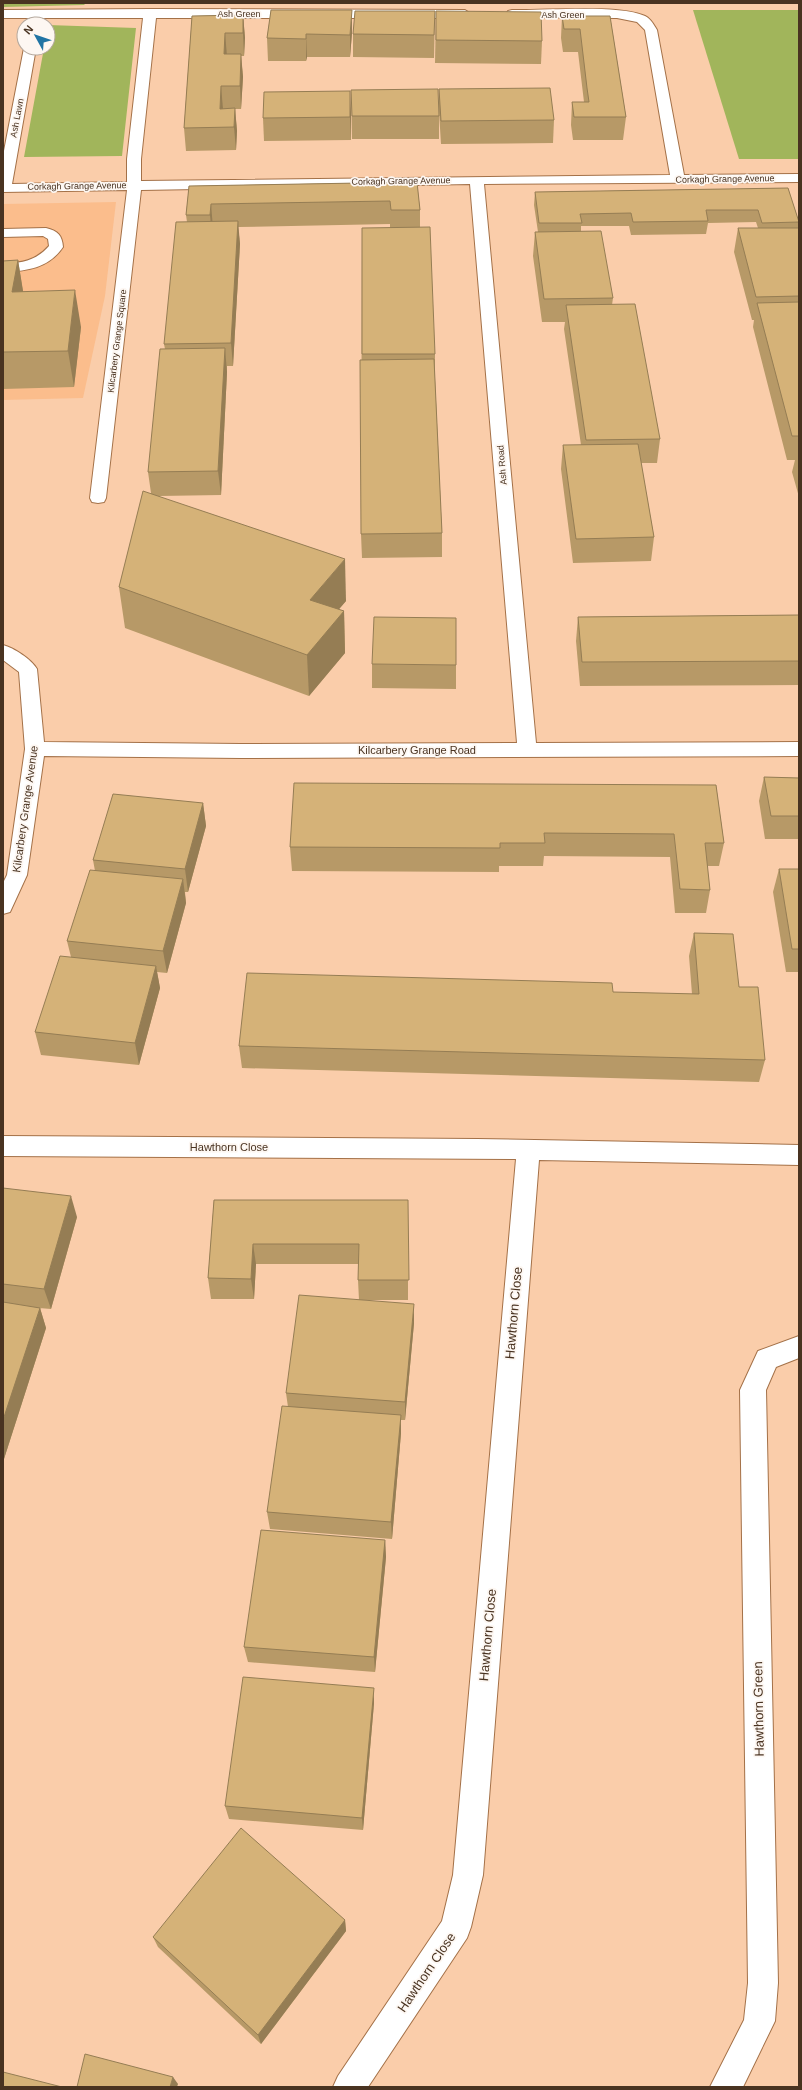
<svg xmlns="http://www.w3.org/2000/svg" width="802" height="2090" viewBox="0 0 802 2090" font-family="Helvetica,sans-serif">
	<rect width="100%" height="100%" fill="#facdaa"/>
	<path fill="#fbbd8c" d="M116,202L105,296L83,398L3,400V204Z"/>
	<g fill="#a1b55b">
		<path d="M3,3H86L84,5L3,7Z"/>
		<path d="M693,10H799V159H739Z"/>
		<path d="M48,25L136,28L122,156L24,157L44,48H48Z"/>
	</g>
	<g fill="none" stroke-linecap="round" stroke-linejoin="round">
		<g stroke="#a47148" stroke-width="2">
			<path id="service" d="M46,228C58,231 62,235 63,247C49,268 27,271 3,272V264C21,263 36,261 49,246L48,239L43,236L3,237V229Z"/>
		</g>
		<g stroke="#a47148" stroke-width="2">
			<g id="minor">
				<path d="M150,9L465,10L471,14L465,18H156L141,159V181L670,175L645,30L637,22L617,18L508,17L506,14L508,11L512,10C545,11 617,4 645,16C651,19 654,25 657,30L684,175L799,174V182L484,184L536,743L799,742V756L241,758L44,756L27,875L10,912L3,914V883L7,875L25,749L19,672L3,660V645C14,648 31,659 37,669L44,742L241,744L517,743L470,184L141,190L106,498L104,502L98,503L92,502L90,498L127,190L3,192V156L24,48H36L12,184L127,182V159L143,18H42L41,24H29L30,18H3V10Z"/>
				<path d="M3,1136L477,1139L799,1145V1165L539,1160L483,1875L471,1927L467,1938L368,2087H333L338,2076L442,1921L453,1875L516,1159L3,1156Z"/>
				<path d="M799,1336V1358L776,1367L766,1390L778,1983L775,2021L743,2087H710L744,2020L748,1983L740,1390L758,1351Z"/>
			</g>
		</g>
		<use href="#service" fill="#fff" fill-rule="evenodd"/>
		<use href="#minor" fill="#fff" fill-rule="evenodd"/>
	</g>
	<g fill="#b79967">
		<path d="M271,10L352,33L350,57H307L306,61H268L267,38Z"/>
		<path d="M435,11L434,58L353,57V34Z"/>
		<path d="M436,11L542,41L541,64L435,63Z"/>
		<path d="M243,15L245,38L244,56H241L243,77L241,109H235L237,131L236,150L186,151L184,128L192,16Z"/>
		<path d="M562,16H610L626,117L623,140H573L571,125L572,102H584L578,52H563L561,38Z"/>
		<path d="M439,89L554,120L553,143L441,144L439,112Z"/>
		<path d="M351,90L439,116V139H352Z"/>
		<path d="M351,114V140L264,141L263,118Z"/>
		<path d="M417,182L420,210V227L435,354V378L442,533V557L362,558L361,534L362,228H390V224L238,227L240,244L233,366H227V372L221,495L159,496L346,601L338,610L344,611L345,653L309,696L125,628L119,587L151,493L148,472L165,349L164,344L187,222L186,215L189,186Z"/>
		<path d="M788,188L799,222L798,228H799V497L792,472L795,460H787L753,327L754,320H752L734,252L738,228H758L756,222L708,223L706,234L631,235L629,226H581V231L613,298L612,305L660,439L657,463H641L654,537L651,561L573,563L561,469L563,445H581L564,329L565,322H542L533,256L535,232H538L534,205L535,192Z"/>
		<path d="M18,260L23,292L81,327L74,387L3,389V261Z"/>
		<path d="M799,615V685L580,686L576,641L578,617Z"/>
		<path d="M372,664L456,665V689L372,688Z"/>
		<path d="M764,777L799,778V839H765L759,801Z"/>
		<path d="M716,785L724,843L719,866H707L710,890L706,913H675L670,857L544,856L543,866H499V872L292,871L290,847Z"/>
		<path d="M203,803L206,826L188,892H185L186,903L167,973L157,972L160,988L139,1065L41,1055L35,1032L71,957L67,941L95,871L93,860Z"/>
		<path d="M779,869H799V972H786L773,892Z"/>
		<path d="M694,933L739,987L765,1060L759,1082L242,1068L239,1046L692,994L689,956Z"/>
		<path d="M3,1188L77,1217L51,1309L39,1308H40L46,1328L3,1462Z"/>
		<path d="M214,1200H408V1300H360L414,1323L405,1420H401V1433L392,1539L270,1529L267,1512L288,1407L286,1393L359,1300L358,1280L359,1264H256L254,1299H211L208,1278Z"/>
		<path d="M385,1540L386,1557L375,1672L248,1662L244,1647Z"/>
		<path d="M374,1703L363,1830L229,1819L225,1806Z"/>
		<path d="M345,1920L346,1931L261,2044L158,1947L153,1937Z"/>
	</g>
	<g fill="#957d54">
		<path d="M352,10V33L350,57V35Z"/>
		<path d="M243,15L245,38L244,56L243,33Z"/>
		<path d="M225,33L227,56L224,54Z"/>
		<path d="M306,34L307,57L306,61Z"/>
		<path d="M241,54L243,77L241,109L240,86Z"/>
		<path d="M221,86L223,109H220Z"/>
		<path d="M350,91L351,114V140L350,117Z"/>
		<path d="M235,108L237,131L236,150L234,127Z"/>
		<path d="M211,204L213,228L212,238L210,215Z"/>
		<path d="M238,221L240,244L233,366L231,343Z"/>
		<path d="M18,260L24,297L12,292Z"/>
		<path d="M75,290L81,327L74,387L68,351Z"/>
		<path d="M225,348L227,372L221,495L218,471Z"/>
		<path d="M345,559L346,601L312,641L310,600Z"/>
		<path d="M344,611L345,653L309,696L307,655Z"/>
		<path d="M203,803L206,826L188,892L185,869Z"/>
		<path d="M183,879L186,903L167,973L163,951Z"/>
		<path d="M156,966L160,988L139,1065L135,1043Z"/>
		<path d="M71,1196L77,1217L51,1309L44,1289Z"/>
		<path d="M253,1244L256,1264L254,1299L251,1279Z"/>
		<path d="M414,1304V1323L405,1420V1402Z"/>
		<path d="M40,1308L46,1328L3,1462V1420Z"/>
		<path d="M401,1415V1433L392,1539L391,1522Z"/>
		<path d="M385,1540L386,1557L375,1672L374,1657Z"/>
		<path d="M374,1688V1703L363,1830L362,1818Z"/>
		<path d="M345,1920L346,1931L261,2044L258,2035Z"/>
		<path d="M173,2077L178,2084L177,2087H170Z"/>
	</g>
	<g fill="#d5b278" stroke="#957d54">
		<path d="M271,10H352L350,35L306,34V39L267,38Z"/>
		<path d="M355,11H435L434,35L353,34Z"/>
		<path d="M436,11L541,12L542,41L436,40Z"/>
		<path d="M243,15V33H225L224,54H241L240,86H221L220,109L235,108L234,127L184,128L192,16Z"/>
		<path d="M562,16H610L626,117H574L572,102H589L587,88L580,29H564Z"/>
		<path d="M550,88L554,120L441,121L439,89Z"/>
		<path d="M438,89L439,116H352L351,90Z"/>
		<path d="M350,91V117L263,118L264,92Z"/>
		<path d="M417,182L420,210H391L390,201L211,204L210,215H186L189,186Z"/>
		<path d="M788,188L799,222L762,223L758,210H706L708,221L633,222L631,213L580,214L582,223H539L535,192Z"/>
		<path d="M238,221L231,343L164,344L176,222Z"/>
		<path d="M430,227L435,354H362V228Z"/>
		<path d="M738,228H799V296L756,297Z"/>
		<path d="M601,231L613,298L544,299L535,232Z"/>
		<path d="M18,260L12,292L75,290L68,351L3,352V261Z"/>
		<path d="M799,302V436H792L757,303Z"/>
		<path d="M635,304L660,439L586,440L566,305Z"/>
		<path d="M225,348L218,471L148,472L160,349Z"/>
		<path d="M434,359L442,533L361,534L360,360Z"/>
		<path d="M638,444L654,537L576,539L563,445Z"/>
		<path d="M143,491L345,559L310,600L344,611L307,655L119,587Z"/>
		<path d="M799,615V661L582,662L578,617Z"/>
		<path d="M374,617L456,618V665L372,664Z"/>
		<path d="M764,777L799,778V816H771Z"/>
		<path d="M294,783L716,785L724,843H705L710,890L680,889L674,834L544,833L545,843H500V848L290,847Z"/>
		<path d="M113,794L203,803L185,869L93,860Z"/>
		<path d="M779,869H799V949H792Z"/>
		<path d="M90,870L183,879L163,951L67,941Z"/>
		<path d="M694,933L733,934L739,987H758L765,1060L239,1046L247,973L612,983L613,992L699,994Z"/>
		<path d="M60,956L156,966L135,1043L35,1032Z"/>
		<path d="M3,1188L71,1196L44,1289L3,1284Z"/>
		<path d="M214,1200H408L409,1280H358L359,1244H253L251,1279L208,1278Z"/>
		<path d="M299,1295L414,1304L405,1402L286,1393Z"/>
		<path d="M3,1302L40,1308L3,1420Z"/>
		<path d="M282,1406L401,1415L391,1522L267,1512Z"/>
		<path d="M261,1530L385,1540L374,1657L244,1647Z"/>
		<path d="M243,1677L374,1688L362,1818L225,1806Z"/>
		<path d="M241,1828L345,1920L258,2035L153,1937Z"/>
		<path d="M85,2054L173,2077L170,2087H77Z"/>
		<path d="M3,2072L62,2087H3Z"/>
	</g>
	<g text-anchor="middle" stroke-width="3.5" stroke-linejoin="round" paint-order="stroke">
		<g font-size="9" fill="#493321" stroke="#fdf7f2">
			<text x="239" y="17">Ash Green</text>
			<text x="563" y="18">Ash Green</text>
			<text transform="translate(17 118) rotate(-79)" y="3">Ash Lawn</text>
			<text transform="translate(725 179) rotate(-1)" y="3">Corkagh Grange Avenue</text>
			<text transform="translate(401 181) rotate(-1)" y="3">Corkagh Grange Avenue</text>
			<text transform="translate(77 186) rotate(-1)" y="3">Corkagh Grange Avenue</text>
			<text transform="translate(117 341) rotate(-83)" y="3">Kilcarbery Grange Square</text>
			<text transform="translate(502 465) rotate(-95)" y="3">Ash Road</text>
		</g>
		<g font-size="11" fill="#493321" stroke="#fdf7f2">
			<text x="417" y="754">Kilcarbery Grange Road</text>
			<text transform="translate(25 809) rotate(-82)" y="4">Kilcarbery Grange Avenue</text>
			<text x="229" y="1151">Hawthorn Close</text>
		</g>
		<g font-size="13" fill="#493321" stroke="#fdf7f2">
			<text transform="translate(513 1313) rotate(-85)" y="5">Hawthorn Close</text>
			<text transform="translate(487 1635) rotate(-85)" y="5">Hawthorn Close</text>
			<text transform="translate(758 1709) rotate(-91)" y="5">Hawthorn Green</text>
			<text transform="translate(426 1972) rotate(-56)" y="5">Hawthorn Close</text>
		</g>
	</g>
	<rect width="802" height="2090" fill="none" stroke="#493321" stroke-width="8"/>
	<g transform="translate(36 36) rotate(310)"><circle r="19" fill="#fdf7f2" stroke="#b5a99e"/>
	<path d="M0-3L7 15L0 10L-7 15Z" fill="#2074a4"/>
	<text y="-6" font-size="11" font-weight="bold" text-anchor="middle" fill="#493321">N</text>
	</g>
</svg>
